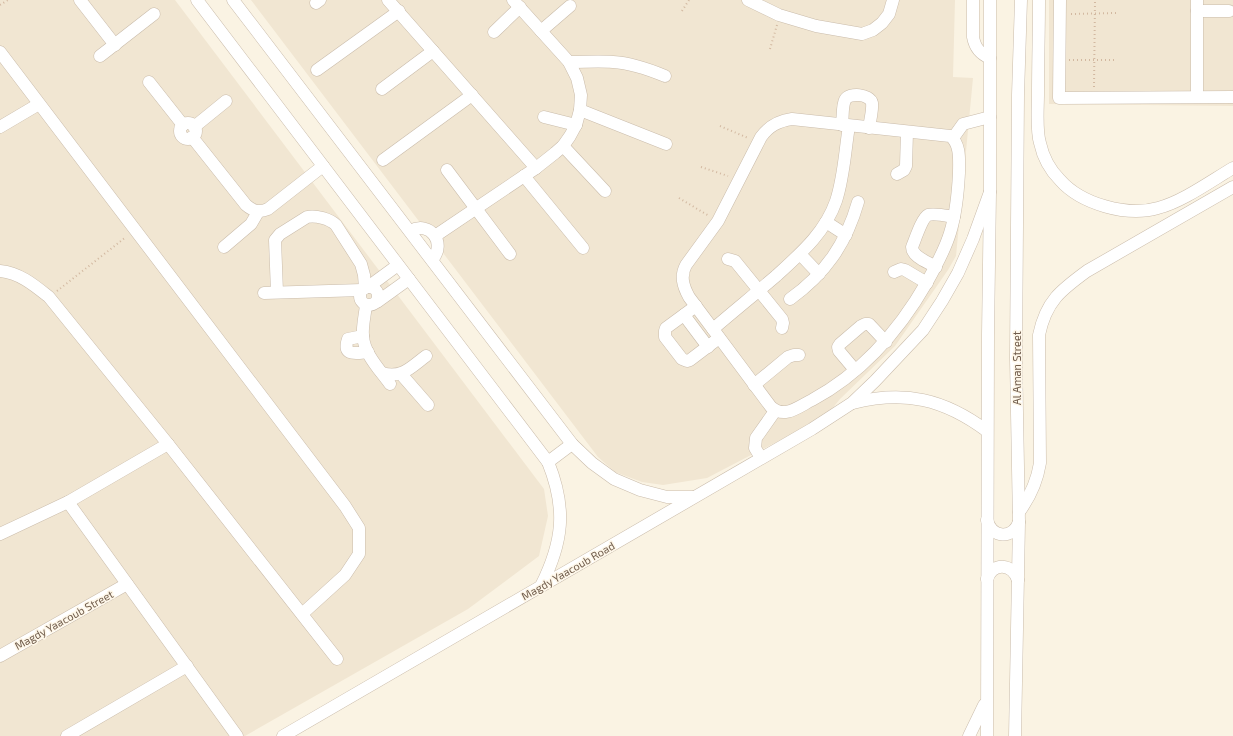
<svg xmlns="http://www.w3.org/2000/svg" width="1233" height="736" viewBox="0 0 1233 736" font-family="'Exo 2',sans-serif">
	<rect width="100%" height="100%" fill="#faf3e3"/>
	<g fill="#f1e6d2">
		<path d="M0,0H175L544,489L548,516L539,556L468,609L245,736H0Z"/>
		<path d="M251,0H955L953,77L973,78L956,256L948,270L895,346L840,399L831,410L805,427L707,478L663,485L642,482L615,472L598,457Z"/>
		<path d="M1049,0H1233V106L1049,104Z"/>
	</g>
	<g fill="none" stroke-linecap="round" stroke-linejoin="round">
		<g stroke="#cabcab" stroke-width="13">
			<g id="minor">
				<path d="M80,0L115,45"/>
				<path d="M197,0L548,462C567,509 563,542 541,586"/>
				<path d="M233,0L572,444L592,463L614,479L640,490L667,497H693"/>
				<path d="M388,0L536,168"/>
				<path d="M748,0L779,15L816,26L862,34L873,30L882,23L889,14L893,0"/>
				<path d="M973,0V37C975,48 980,54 990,58"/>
				<path d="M1039,0C1039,31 1038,63 1038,94C1038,108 1036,130 1040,143C1043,157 1050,170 1060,180C1081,204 1127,217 1158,208C1182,202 1211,181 1233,168"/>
				<path d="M1060,0L1059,98L1233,97"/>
				<path d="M316,3L320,0"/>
				<path d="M1197,11H1229"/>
				<path d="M541,31L570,6"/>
				<path d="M494,32L520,7"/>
				<path d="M0,52L345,506L359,528V554L345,575L302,614"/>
				<path d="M100,56L154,14"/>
				<path d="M569,62C584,62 599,61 613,62C631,63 648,69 665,76"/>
				<path d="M317,70L399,11"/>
				<path d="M149,82L183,125"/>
				<path d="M382,89L433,51"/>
				<path d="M1197,96V0"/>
				<path d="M580,110L666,144"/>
				<path d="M544,117L576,125"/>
				<path d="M792,119L950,136C961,144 959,161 959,173C958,193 956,214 950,233C945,250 936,266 927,282C899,331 862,373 812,400C798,407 785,419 771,407L689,297C683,286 680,276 686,265L718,221L761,137C769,126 778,121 792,119Z"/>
				<circle cx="188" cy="131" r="8"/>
				<path d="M842,125C843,118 842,106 845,100C849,92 870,94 872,103C873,109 870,121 869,128"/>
				<path d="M0,127L39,104"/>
				<path d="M194,127L226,101"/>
				<path d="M192,137L246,205C253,211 259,213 268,209L323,166"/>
				<path d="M953,138L963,124L990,117"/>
				<path d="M563,146L605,191"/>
				<path d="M383,160L472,95"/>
				<path d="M447,170L510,254"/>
				<path d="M897,174L904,170L906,166L907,132"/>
				<path d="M524,176L583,248"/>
				<path d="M826,222L846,235"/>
				<path d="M410,231C430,220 447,243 432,260"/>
				<path d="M435,236L536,168L555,153L563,146L570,136L576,125L580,110L581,95L577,78L569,62L513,0"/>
				<path d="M224,247L251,224L258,212"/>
				<path d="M800,254L819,274"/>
				<path d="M728,259L735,261L782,319L783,323L782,328"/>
				<path d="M936,267C928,262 912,257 912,247C915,240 922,218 928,215C934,213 948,216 954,217"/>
				<path d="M0,271C20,273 34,285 49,297L168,444L337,659"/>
				<path d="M894,272L901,269L905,270L927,283"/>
				<circle cx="369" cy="296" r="9"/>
				<path d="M368,287L398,265"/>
				<path d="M277,292L275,240L280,234L307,217C316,215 330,219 336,225L361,264L364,275L365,288"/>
				<path d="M264,293L362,290"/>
				<path d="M790,299C825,274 846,244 858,202"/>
				<path d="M377,302L409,279"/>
				<path d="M366,305C365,315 362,326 363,336C364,354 380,370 390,384"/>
				<path d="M696,306L666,328L665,331V337L682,359L687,361L690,360L719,338"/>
				<path d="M684,315L708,347"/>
				<path d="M713,329C734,311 755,294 776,276C800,254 825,233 836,201C844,177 845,150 849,126"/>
				<path d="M363,336L348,339C342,357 356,353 368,352"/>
				<path d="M855,370L839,351L838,347L840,344L861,326L865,324H869L886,342"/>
				<path d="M382,373C402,379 411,367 426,356"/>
				<path d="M401,374L428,405"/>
				<path d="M754,385L788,357L794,355H799"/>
				<path d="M853,403C905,390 944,399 987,431"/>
				<path d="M761,458L755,448L756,438L775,411"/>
				<path d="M548,462L572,444"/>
				<path d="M68,502L237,736"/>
				<path d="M1019,512C1030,497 1037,482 1040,463L1039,335C1046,301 1061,290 1087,271L1233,187"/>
				<path d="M987,520C992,539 1013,539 1019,522"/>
				<path d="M0,534L68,502L168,444"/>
				<path d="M987,579C993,562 1012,563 1018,580"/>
				<path d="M0,656L127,584"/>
				<path d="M67,736L187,666"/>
				<path d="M283,736L812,429L852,403L875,381L923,330L942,301L958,273L973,239L990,192"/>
				<path d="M969,736L984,705"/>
				<path d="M987,736L988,335L990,192V0"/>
				<path d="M1015,736L1019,522L1016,358L1018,95L1021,0"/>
			</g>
		</g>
		<g stroke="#d2b8a0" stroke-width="2" stroke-dasharray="1 3" stroke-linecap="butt">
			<path d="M0,5L8,0"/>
			<path d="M682,11L689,0"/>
			<path d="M1071,14L1116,13"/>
			<path d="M770,49L777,25"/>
			<path d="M1069,60H1116"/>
			<path d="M1094,87L1095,0"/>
			<path d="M720,126L748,138"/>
			<path d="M701,167L728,176"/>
			<path d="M679,198L709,216"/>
			<path d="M57,291L126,237"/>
		</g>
		<use href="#minor" stroke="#fff" stroke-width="12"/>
	</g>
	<g text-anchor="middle" stroke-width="3" stroke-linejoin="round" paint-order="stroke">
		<g font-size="11" fill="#705c4b" stroke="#fef7e9">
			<text transform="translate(1017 368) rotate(-90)" y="4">Al Aman Street</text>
			<text transform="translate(568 571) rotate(-30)" y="4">Magdy Yaacoub Road</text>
			<text transform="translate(64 620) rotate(-29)" y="4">Magdy Yaacoub Street</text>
		</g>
	</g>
</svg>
